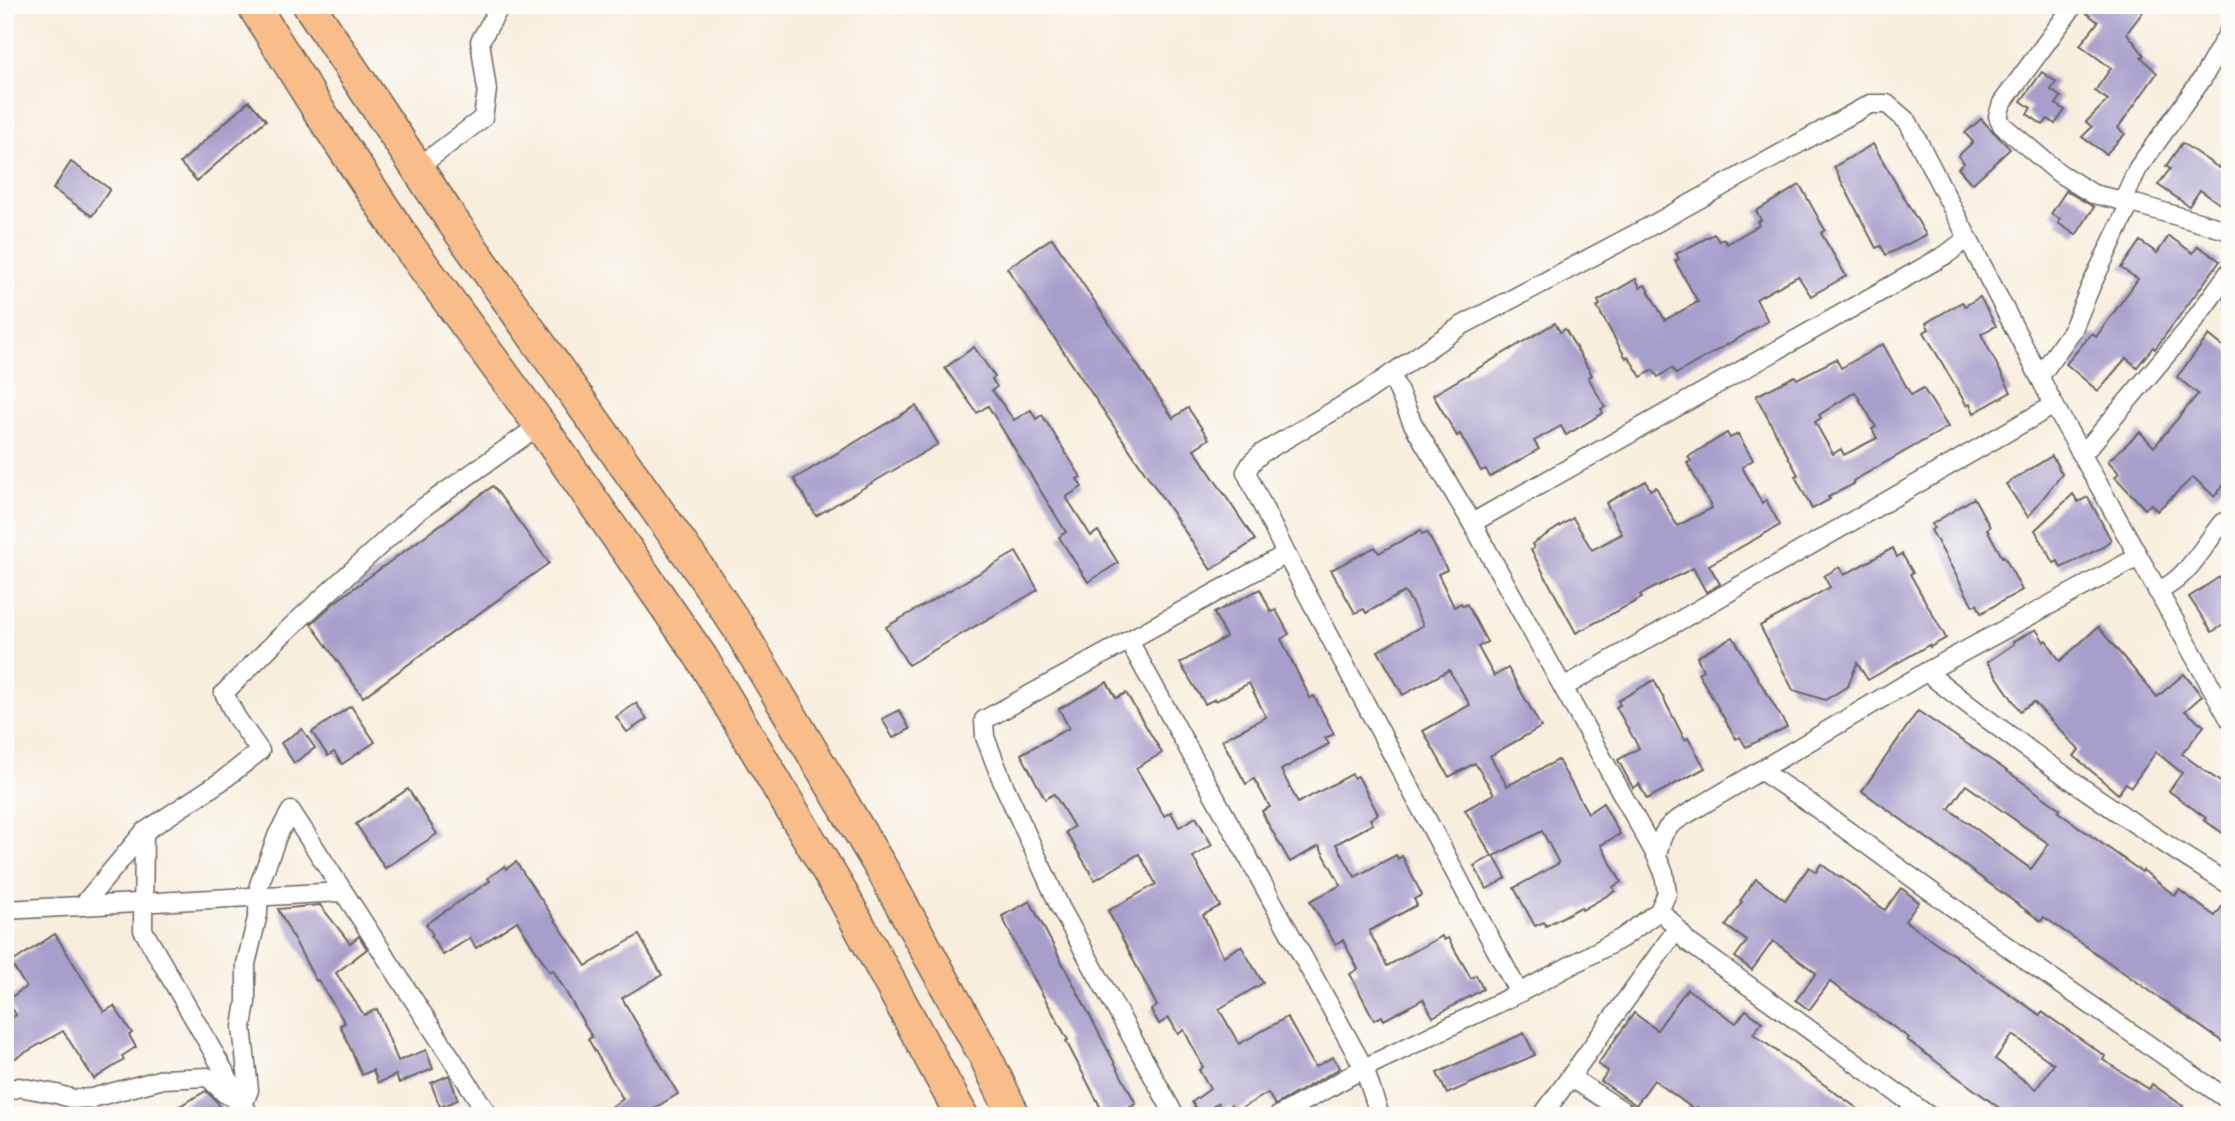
<svg xmlns="http://www.w3.org/2000/svg" width="2235" height="1121" viewBox="0 0 2235 1121" font-family="'IM FELL Great Primer',serif">
	<rect width="100%" height="100%" fill="#fdfcf7"/>
	<filter id="ink" filterUnits="userSpaceOnUse"><feTurbulence type="fractalNoise" baseFrequency=".0143" numOctaves="2"/><feDisplacementMap in="SourceGraphic" scale="14" xChannelSelector="R" yChannelSelector="G"/><feConvolveMatrix kernelMatrix="1 2 1 2 8 2 1 2 1" color-interpolation-filters="sRGB"/></filter>
	<filter id="wash" filterUnits="userSpaceOnUse"><feTurbulence type="fractalNoise" baseFrequency=".00686" numOctaves="4" result="noise"/><feDisplacementMap in="SourceGraphic" scale="28" xChannelSelector="R" yChannelSelector="G"/><feGaussianBlur stdDeviation="1.57" result="paint"/><feColorMatrix in="noise" values="0 0 0 0 0 0 0 0 0 0 0 0 0 0 0 0 0 1.4 0 .05"/><feComposite in="paint" operator="in"/></filter>
	<g filter="url(#wash)">
		<rect width="100%" height="100%" fill="#f8eedd"/>
		<g id="blocks">
			<g fill="#a79ecb" fill-rule="evenodd">
				<path d="M2085,5H2148L2127,33L2144,55L2141,57L2157,73L2118,128L2125,134L2106,154L2082,137L2092,127L2086,122L2108,100L2095,91L2111,68L2080,45L2098,22L2084,11Z"/>
				<path d="M2042,72L2056,82L2051,90L2061,97L2056,104L2065,110L2055,124L2048,119L2043,125L2027,114L2031,108L2021,101Z"/>
				<path d="M249,101L266,120L197,181L180,163Z"/>
				<path d="M1981,119L2010,149L1972,184L1958,168L1964,163L1958,156L1973,142L1965,133Z"/>
				<path d="M2182,143L2219,168L2230,155V211L2200,190L2189,206L2158,185L2170,169L2166,166Z"/>
				<path d="M1873,144L1926,235L1886,255L1881,246L1876,248L1834,167Z"/>
				<path d="M71,162L110,189L92,216L53,189Z"/>
				<path d="M1800,185L1825,230L1821,233L1846,276L1811,296L1798,276L1756,299L1768,321L1676,374L1672,368L1658,377L1653,370L1641,377L1628,356L1626,358L1597,307L1600,305L1598,301L1636,279L1640,288L1645,285L1665,320L1698,302L1675,261L1679,259L1676,254L1714,234L1719,241L1724,239L1727,244L1759,225L1757,222L1761,220L1756,211Z"/>
				<path d="M2066,191L2094,207L2076,235L2058,223L2060,219L2051,214Z"/>
				<path d="M2169,236L2193,253L2198,246L2220,261L2155,349L2153,347L2137,367L2126,358L2098,391L2066,364L2092,333L2096,337L2138,279L2121,268L2140,241L2157,253Z"/>
				<path d="M1052,238L1173,418L1188,408L1209,439L1194,449L1255,540L1211,570L1007,268Z"/>
				<path d="M1980,297L1996,326L1981,334L2011,392L1974,413L1970,404L1967,406L1924,332L1929,329L1926,323L1962,302L1965,306Z"/>
				<path d="M1555,323L1560,332L1565,329L1592,375L1588,377L1605,407L1601,409L1603,413L1566,435L1561,426L1534,441L1539,449L1490,477L1486,469L1481,471L1460,434L1457,436L1433,395Z"/>
				<path d="M2209,335L2230,352V478L2214,496L2193,477L2157,511L2151,504L2145,509L2115,477L2119,473L2108,461L2140,432L2154,447L2198,394L2177,377Z"/>
				<path d="M1883,344L1911,395L1923,388L1948,427L1853,481L1854,484L1828,497L1830,499L1812,509L1795,476L1798,475L1756,396L1795,376L1797,379L1836,359L1841,368ZM1855,392L1876,427L1872,429L1877,438L1844,455L1841,449L1833,454L1815,422L1821,418L1819,415Z"/>
				<path d="M974,347L995,377L992,379L997,387L992,390L1014,420L1031,410L1036,419L1042,415L1081,477L1077,479L1082,487L1066,497L1091,536L1098,531L1118,563L1088,582L1059,537L1066,532L988,406L977,413L945,368Z"/>
				<path d="M916,406L938,444L816,516L794,479Z"/>
				<path d="M1727,433L1730,438L1738,434L1753,460L1742,467L1762,503L1766,500L1780,525L1709,565L1720,584L1706,592L1693,568L1640,595L1642,598L1576,633L1531,550L1534,548L1532,544L1573,518L1592,550L1622,534L1606,503L1646,481L1650,490L1656,487L1677,526L1712,508L1687,463L1691,461L1688,457Z"/>
				<path d="M2052,456L2062,474L2028,517L2006,484Z"/>
				<path d="M493,486L549,563L363,697L311,624L335,602Z"/>
				<path d="M2073,494L2078,502L2088,497L2111,540L2103,547L2061,568L2058,561L2054,563L2035,530Z"/>
				<path d="M1974,498L1990,527L1987,529L2002,557L2004,556L2022,590L1981,613L1977,604L1973,606L1931,530L1934,528L1932,524Z"/>
				<path d="M1421,530L1422,534L1427,532L1447,570L1438,574L1454,607L1461,603L1463,606L1467,604L1487,642L1478,647L1494,676L1508,668L1541,727L1490,756L1507,786L1558,760L1588,813L1603,803L1620,834L1601,845L1621,882L1613,887L1615,891L1582,910L1581,907L1546,926L1544,922L1535,926L1514,888L1559,863L1542,831L1494,856L1506,878L1487,889L1474,866L1492,856L1465,810L1494,794L1475,763L1449,777L1423,731L1470,705L1449,670L1403,695L1378,651L1423,625L1409,598L1404,592L1366,613L1364,609L1355,613L1331,570L1375,547L1379,553Z"/>
				<path d="M1893,548L1897,557L1902,554L1913,573L1910,574L1946,638L1930,647L1929,645L1868,680L1857,663L1848,686L1825,700L1793,690L1760,626L1830,587L1824,576L1839,567L1844,575Z"/>
				<path d="M1016,552L1038,590L908,665L886,627Z"/>
				<path d="M2230,570V621L2212,632L2189,597Z"/>
				<path d="M1260,589L1271,612L1276,610L1289,634L1281,639L1310,698L1314,696L1334,734L1325,738L1329,744L1281,770L1298,803L1352,774L1354,778L1358,776L1378,814L1370,819L1373,824L1336,844L1355,877L1396,855L1398,859L1402,856L1422,895L1414,899L1417,905L1369,931L1387,966L1442,936L1444,940L1448,938L1471,978L1476,975L1483,989L1433,1017L1423,999L1384,1020L1382,1016L1374,1020L1350,974L1358,969L1343,940L1335,944L1310,901L1341,885L1319,846L1290,862L1267,822L1262,811L1270,807L1254,779L1246,784L1222,740L1266,717L1249,683L1216,701L1215,699L1205,704L1180,663L1226,637L1214,613Z"/>
				<path d="M2098,627L2157,697L2184,674L2202,696L2185,711L2204,726L2182,754L2230,789V838L2204,820L2206,818L2169,791L2182,773L2156,752L2131,787L2126,783L2118,794L2074,756L2079,750L2034,702L2020,711L1987,662L2014,644L2013,642L2036,629L2044,642L2046,640L2060,661Z"/>
				<path d="M1733,637L1787,727L1746,747L1740,737L1736,739L1698,673L1703,670L1697,657Z"/>
				<path d="M1654,680L1685,740L1688,738L1705,768L1647,799L1639,784L1633,788L1618,760L1639,748L1616,707L1620,705L1618,701Z"/>
				<path d="M1107,682L1116,698L1126,693L1162,753L1136,768L1164,816L1171,812L1179,827L1196,817L1212,845L1193,857L1220,906L1203,915L1223,956L1241,946L1263,983L1219,1009L1239,1044L1287,1017L1315,1067L1333,1057L1340,1068L1275,1105L1268,1093L1235,1112L1231,1105L1222,1110L1218,1103L1200,1115L1192,1102L1210,1089L1199,1070L1203,1067L1184,1030L1178,1034L1169,1018L1159,1024L1151,1010L1157,1006L1108,911L1156,884L1139,854L1095,880L1066,832L1074,827L1054,794L1045,799L1021,754L1069,728L1059,709Z"/>
				<path d="M636,703L647,719L627,732L616,717Z"/>
				<path d="M351,706L375,742L342,764L334,752L328,756L312,732Z"/>
				<path d="M899,710L910,729L893,738L882,719Z"/>
				<path d="M1918,711L2000,766L2060,809L2058,812L2142,872L2143,870L2175,896L2179,890L2215,916L2230,896V1047L2044,917L2041,921L1862,791ZM1966,785L2049,844L2031,869L1949,809Z"/>
				<path d="M302,729L315,748L294,763L281,743Z"/>
				<path d="M408,789L437,834L385,868L356,824Z"/>
				<path d="M516,862L586,966L639,935L662,975L622,998L678,1094L641,1116H598L623,1099L588,1039L592,1037L553,970L550,972L517,921L476,948L470,938L443,955L431,936L433,935L426,924L490,881L488,878L505,866L506,869Z"/>
				<path d="M1821,864L1840,878L1841,877L1885,910L1901,888L1919,902L1905,921L2040,1015L2042,1012L2105,1056L2103,1060L2149,1089L2152,1084L2183,1106L2176,1116H1998L2002,1110L1907,1040L1909,1038L1830,982L1809,1010L1796,1000L1816,973L1773,941L1752,970L1735,957L1747,941L1726,926L1742,902L1740,901L1756,879L1785,900L1809,867L1816,872ZM2013,1035L2054,1064L2036,1089L1995,1059Z"/>
				<path d="M1030,901L1136,1104L1114,1116H1105L1066,1041L1068,1040L1020,954L1002,916Z"/>
				<path d="M320,905L350,943L359,936L367,949L336,973L364,1015L377,1009L398,1061L426,1050L433,1069L399,1083L396,1075L378,1083L373,1070L362,1075L340,1025L345,1023L318,980L316,981L278,909Z"/>
				<path d="M55,934L104,1012L114,1006L132,1033L129,1035L136,1047L122,1056L124,1060L94,1079L63,1031L5,1064V1022L16,1015L7,1000L26,987L11,963Z"/>
				<path d="M1687,989L1736,1023L1746,1010L1762,1022L1753,1034L1868,1116H1709L1697,1107L1695,1110L1654,1080L1636,1105L1601,1081L1608,1071L1598,1064L1634,1013L1657,1030Z"/>
				<path d="M1524,1033L1535,1055L1447,1094L1437,1073Z"/>
				<path d="M449,1075L458,1100L440,1107L431,1083Z"/>
				<path d="M206,1091L218,1103L225,1116H162Z"/>
			</g>
		</g>
	</g>
	<g filter="url(#ink)">
		<use href="#blocks" fill-opacity="0" stroke="#696660" stroke-width="2"/>
		<g fill="none" stroke-linecap="round" stroke-linejoin="round">
			<g stroke="#696660" stroke-width="21">
				<g id="street">
					<path d="M2074,5L2002,103L1998,116L2002,125L2059,173L2093,194L2128,202L2230,231"/>
					<path d="M417,168L483,118L487,90L480,41L501,5"/>
					<path d="M2040,376L2073,329L2090,288L2126,212L2127,192L2138,168L2202,79L2230,30"/>
					<path d="M2082,455L2188,329L2230,271"/>
					<path d="M1472,523L1947,254L1968,238"/>
					<path d="M2157,591C2187,580 2203,546 2222,523L2230,526"/>
					<path d="M1129,641L1364,1068L1380,1116"/>
					<path d="M1926,672C2023,748 2125,820 2230,885"/>
					<path d="M1564,687L2054,405"/>
					<path d="M1761,771L1804,799L2027,961L2230,1101"/>
					<path d="M144,832L143,930L250,1116"/>
					<path d="M1657,857C1663,823 1670,825 1697,808L1926,672L2138,557"/>
					<path d="M82,906L144,832L223,780L260,751L236,717L224,693L281,636L414,514L540,425"/>
					<path d="M5,910L342,892"/>
					<path d="M1659,911C1673,920 1677,930 1688,942L1929,1116"/>
					<path d="M1519,993L1286,554L1246,472L1252,462L1262,453L1364,393L1461,326L1656,223L1870,104H1887L1908,122L2054,405L2230,720"/>
					<path d="M1570,1077L1631,1116"/>
					<path d="M5,1092L19,1087L57,1094L73,1099L92,1098L163,1079L208,1077L224,1093L237,1100"/>
					<path d="M243,1105L249,1090L242,1027L246,1002V964L258,914L259,885L278,834L291,811L489,1116"/>
					<path d="M1175,1116L1060,907L1003,783L985,737L984,720L1286,554"/>
					<path d="M1278,1116L1364,1068L1519,993L1622,938L1659,911L1667,893L1664,873L1657,857L1472,523L1413,424L1391,374"/>
					<path d="M1542,1116L1677,929"/>
				</g>
			</g>
			<g stroke="#696660" stroke-width="35">
				<g id="highway">
					<path d="M253,5L321,114L410,248L540,425L701,657L843,896L962,1116"/>
					<path d="M309,5L451,219L696,565L738,627L884,873L985,1056L1014,1116"/>
				</g>
			</g>
			<use href="#street" stroke="#fff" stroke-width="18"/>
			<use href="#highway" stroke="#f8bd89" stroke-width="32"/>
		</g>
	</g>
	<rect width="2235" height="1121" fill="none" stroke="#fdfcf7" stroke-width="28"/>
</svg>
